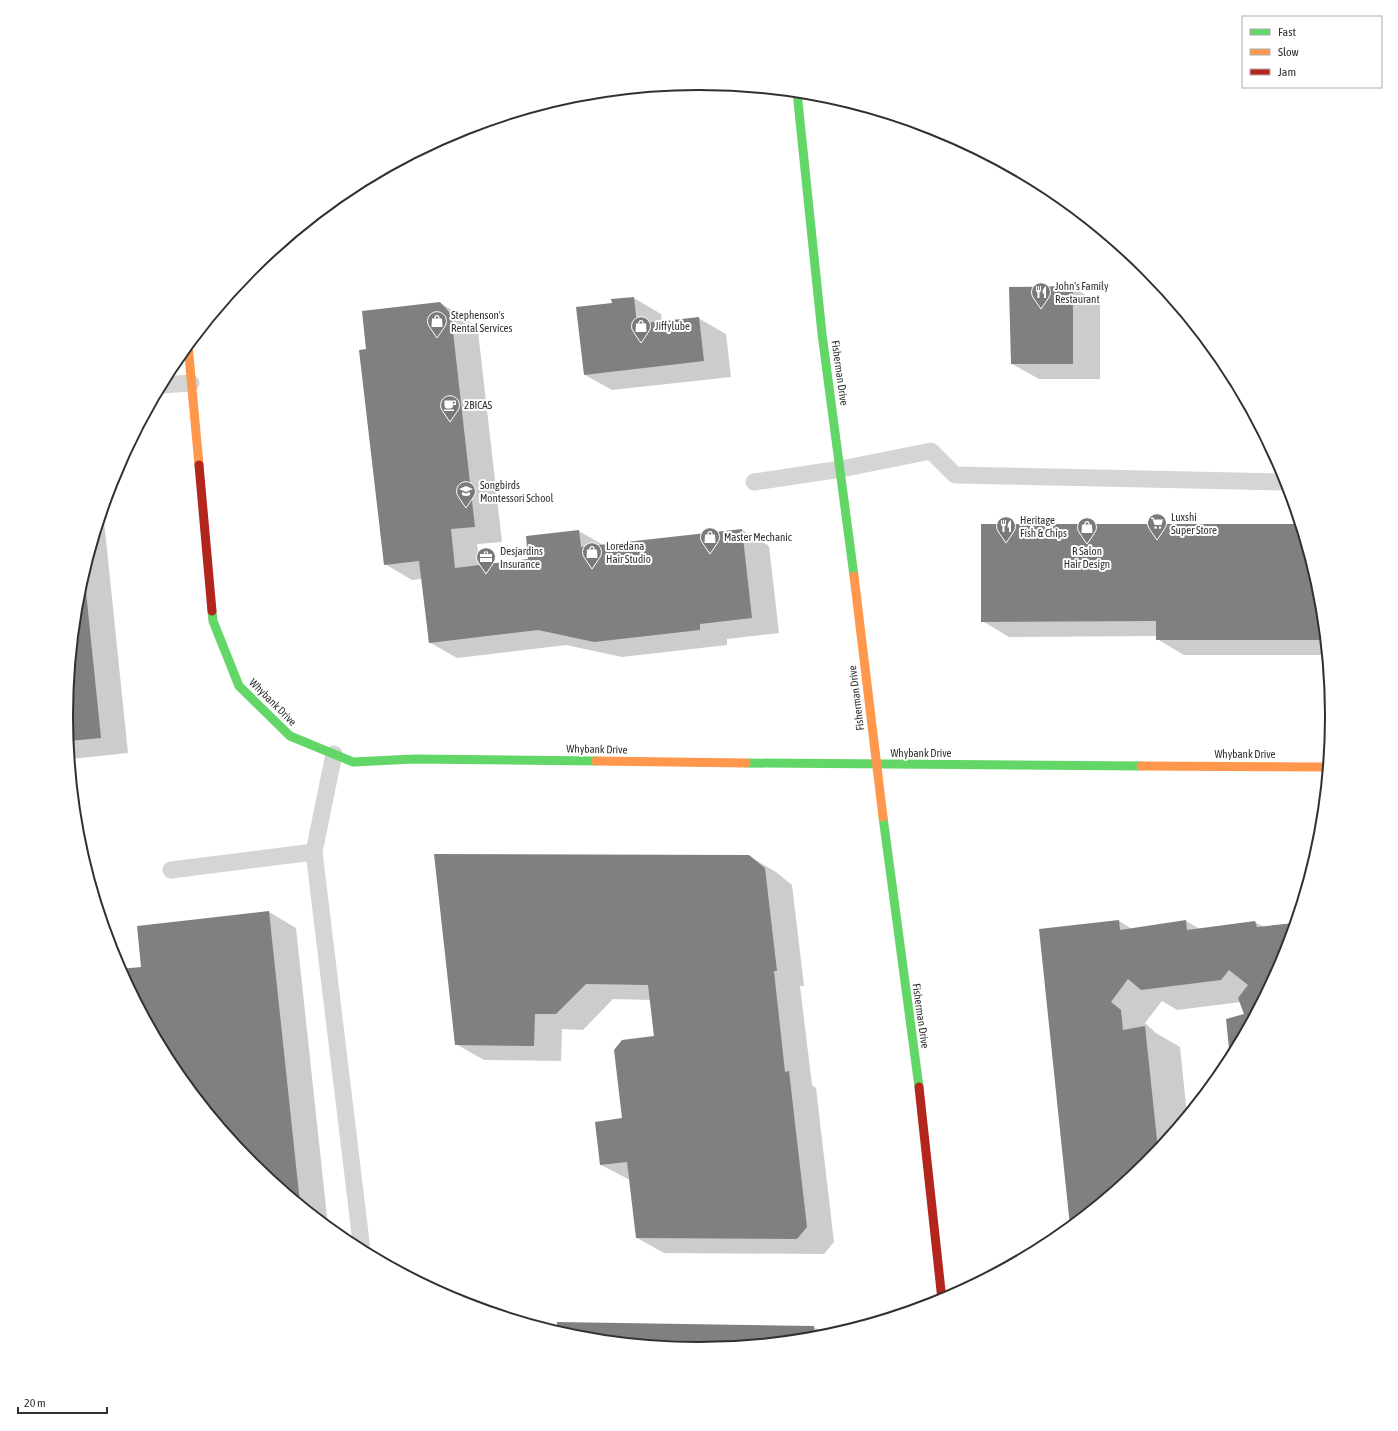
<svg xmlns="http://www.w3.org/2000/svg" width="1398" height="1431" viewBox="0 0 1398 1431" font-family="'Asap Condensed',sans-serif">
	<rect width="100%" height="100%" fill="#fff"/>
	<g fill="#0003">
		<path d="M1073,288L1100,303V379H1039L1012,364Z"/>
		<path d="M634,298L661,314L662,322L698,318L726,334L731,377L612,390L585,375L613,304Z"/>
		<path d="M440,303L467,319L478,331L502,542L477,544L480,566L529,560L579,531L605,546L742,530L769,546L779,633L727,639V645L622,657L566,645L457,658L429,642L422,579L412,580L385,564L367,349Z"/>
		<path d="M103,511L128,753L70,759L66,715L78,592Z"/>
		<path d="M982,525H1299L1320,592L1326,655H1184L1157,639V636L1009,637L982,621Z"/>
		<path d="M749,856L776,872L792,885L804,986H800L812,1085L816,1088L834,1242L824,1254L664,1253L637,1238L630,1180L601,1165L623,1119L655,1037L651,1000L613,999L583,1030L562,1029L561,1061L484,1060L456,1044Z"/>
		<path d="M269,912L296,928L328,1226L251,1163L173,1067L121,970L142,968Z"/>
		<path d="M1119,921L1132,929L1186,921L1200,929L1255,922L1264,927L1294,924L1284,958L1231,1056L1227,1020L1245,1015L1241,1002L1177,1010L1162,1001L1145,1023L1156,1033L1180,1047L1187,1114L1146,1163L1071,1225L1040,930Z"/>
		<path d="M814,1327L827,1335L699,1348L575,1336L558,1331Z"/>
	</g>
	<g fill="#808080">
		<path d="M1073,286V364H1011L1009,287Z"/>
		<path d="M634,297L637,324L699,317L704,361L584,375L576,307L612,303L611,299Z"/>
		<path d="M440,302L451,314L475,527L451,529L455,568L528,559L526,536L579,530L581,547L742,529L752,618L700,624V630L594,642L538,630L429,643L419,561L384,565L359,350L366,349L362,311Z"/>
		<path d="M981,524H1299L1320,592L1325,640H1156V621L981,622Z"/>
		<path d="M84,572L101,738L69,741L66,715L78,592Z"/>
		<path d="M434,854L749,855L765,868L777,971H774L785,1072L789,1071L807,1227L797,1239L636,1238L627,1162L600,1165L595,1122L622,1118L614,1050L622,1040L654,1036L648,985L586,984L556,1014H535L534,1046L455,1045Z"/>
		<path d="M269,911L300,1203L251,1163L173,1067L120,969L141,967L137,926Z"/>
		<path d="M1119,920L1120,930L1186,920L1187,930L1255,921L1257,927L1294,923L1284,958L1230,1058L1226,1019L1244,1014L1238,998L1248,985L1229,970L1221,980L1141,990L1128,979L1111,1002L1121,1010L1123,1030L1145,1026L1158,1149L1146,1163L1070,1226L1039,929Z"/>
		<path d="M557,1322L814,1326V1337L699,1348L575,1336L557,1331Z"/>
	</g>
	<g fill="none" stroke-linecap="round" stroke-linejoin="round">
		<g stroke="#d5d5d5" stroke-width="17">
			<path d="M161,385L191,383"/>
			<path d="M754,482L841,469L931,451L955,475L1286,482"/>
			<path d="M334,754L314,852L362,1250"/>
			<path d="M171,870L314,852"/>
		</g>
		<g stroke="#63d668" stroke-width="9">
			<path d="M797,92L822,334L854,576"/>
			<path d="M212,611L213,621L239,686L290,736L353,762L414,759L596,761"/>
			<path d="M746,763L1141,766"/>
			<path d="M883,817L919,1087"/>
		</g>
		<g stroke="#ff974d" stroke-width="9">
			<path d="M188,345L199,465"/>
			<path d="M854,576L883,817"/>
			<path d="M596,761L746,763"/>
			<path d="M1141,766L1327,767"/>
		</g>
		<g stroke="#b3261e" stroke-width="9">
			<path d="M199,465L212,611"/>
			<path d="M919,1087L942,1300"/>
		</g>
	</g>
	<defs>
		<g id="restaurant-pin" transform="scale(1)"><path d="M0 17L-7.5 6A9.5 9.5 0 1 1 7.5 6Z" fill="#797979" stroke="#fff"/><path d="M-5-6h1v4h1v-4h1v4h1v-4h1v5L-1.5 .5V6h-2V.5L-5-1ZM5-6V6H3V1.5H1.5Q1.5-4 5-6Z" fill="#fff"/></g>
		<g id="shop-pin" transform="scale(1)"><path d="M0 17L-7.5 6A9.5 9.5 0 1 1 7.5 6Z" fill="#797979" stroke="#fff"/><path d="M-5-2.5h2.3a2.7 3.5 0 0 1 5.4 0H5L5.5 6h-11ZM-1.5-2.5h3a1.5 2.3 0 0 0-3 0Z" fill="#fff"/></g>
		<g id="cafe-pin" transform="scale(1)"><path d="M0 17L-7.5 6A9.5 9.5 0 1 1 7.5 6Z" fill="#797979" stroke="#fff"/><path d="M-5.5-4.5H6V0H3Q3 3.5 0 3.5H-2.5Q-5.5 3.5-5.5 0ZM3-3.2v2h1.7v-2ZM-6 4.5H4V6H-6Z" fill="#fff"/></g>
		<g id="school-pin" transform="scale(1)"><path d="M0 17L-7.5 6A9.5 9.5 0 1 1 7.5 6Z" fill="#797979" stroke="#fff"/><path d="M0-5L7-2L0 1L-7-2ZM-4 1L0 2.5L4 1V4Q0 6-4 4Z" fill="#fff"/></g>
		<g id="supermarket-pin" transform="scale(1)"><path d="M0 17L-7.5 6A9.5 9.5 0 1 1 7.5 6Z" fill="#797979" stroke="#fff"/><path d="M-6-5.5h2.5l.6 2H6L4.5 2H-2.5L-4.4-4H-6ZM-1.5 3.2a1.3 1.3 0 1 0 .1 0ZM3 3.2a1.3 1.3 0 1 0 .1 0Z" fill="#fff"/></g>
		<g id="office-pin" transform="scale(1)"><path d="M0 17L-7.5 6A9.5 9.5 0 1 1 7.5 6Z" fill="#797979" stroke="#fff"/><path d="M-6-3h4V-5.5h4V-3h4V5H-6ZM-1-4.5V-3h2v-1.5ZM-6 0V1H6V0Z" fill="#fff"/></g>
	</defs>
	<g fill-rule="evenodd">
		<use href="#restaurant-pin" x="1041" y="292"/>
		<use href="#shop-pin" x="437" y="321"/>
		<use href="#shop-pin" x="641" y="326"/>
		<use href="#cafe-pin" x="450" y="405"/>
		<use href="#school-pin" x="466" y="491"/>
		<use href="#supermarket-pin" x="1157" y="523"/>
		<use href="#restaurant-pin" x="1006" y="526"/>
		<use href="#shop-pin" x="1087" y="527"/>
		<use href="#shop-pin" x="710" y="537"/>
		<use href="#shop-pin" x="592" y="552"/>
		<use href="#office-pin" x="486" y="557"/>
	</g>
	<g text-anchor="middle" stroke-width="4" stroke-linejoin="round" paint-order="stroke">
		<g font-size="11" fill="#313131" stroke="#fff" text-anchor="start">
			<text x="1055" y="290">John's Family<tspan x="1055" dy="13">Restaurant</tspan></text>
			<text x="451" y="319">Stephenson's<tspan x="451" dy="13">Rental Services</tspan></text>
			<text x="655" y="330">Jiffylube</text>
			<text x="464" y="409">2BICAS</text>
			<text x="480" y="489">Songbirds<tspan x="480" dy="13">Montessori School</tspan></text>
			<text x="1171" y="521">Luxshi<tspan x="1171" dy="13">Super Store</tspan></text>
			<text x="1020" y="524">Heritage<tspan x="1020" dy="13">Fish &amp; Chips</tspan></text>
			<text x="724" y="541">Master Mechanic</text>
			<text x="606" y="550">Loredana<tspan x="606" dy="13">Hair Studio</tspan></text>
			<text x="500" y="555">Desjardins<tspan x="500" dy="13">Insurance</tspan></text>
			<text x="1087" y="555" text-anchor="middle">R Salon<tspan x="1087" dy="13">Hair Design</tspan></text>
		</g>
		<g font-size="11" fill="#313131" stroke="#fff">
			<text transform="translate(840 373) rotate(82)" y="4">Fisherman Drive</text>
			<text transform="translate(856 698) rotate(-97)" y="4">Fisherman Drive</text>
			<text transform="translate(273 702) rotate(45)" y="4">Whybank Drive</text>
			<text transform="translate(597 749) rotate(1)" y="4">Whybank Drive</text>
			<text x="921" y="757">Whybank Drive</text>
			<text x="1245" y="758">Whybank Drive</text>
			<text transform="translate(921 1016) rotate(82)" y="4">Fisherman Drive</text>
		</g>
	</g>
	<path d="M0 0H1398V1431H0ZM73 716a626 626 0 1 1 1252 0a626 626 0 1 1-1252 0Z" fill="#fff" fill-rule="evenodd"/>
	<path fill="none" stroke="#313131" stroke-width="2" d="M73 716a626 626 0 1 1 1252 0a626 626 0 1 1-1252 0Z"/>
	<rect x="1242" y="16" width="140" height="72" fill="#ffffff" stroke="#adadad"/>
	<rect x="1250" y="29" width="20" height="6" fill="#63d668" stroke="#adadad"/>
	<text x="1278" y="36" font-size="12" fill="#313131">Fast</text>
	<rect x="1250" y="49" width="20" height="6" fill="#ff974d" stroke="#adadad"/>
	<text x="1278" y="56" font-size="12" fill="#313131">Slow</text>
	<rect x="1250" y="69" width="20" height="6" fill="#b3261e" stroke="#adadad"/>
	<text x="1278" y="76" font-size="12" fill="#313131">Jam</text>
	<path d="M18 1407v6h89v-6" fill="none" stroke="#313131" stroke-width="2"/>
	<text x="24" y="1407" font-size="12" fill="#313131" stroke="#ffffff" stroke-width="3" paint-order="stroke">20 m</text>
</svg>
